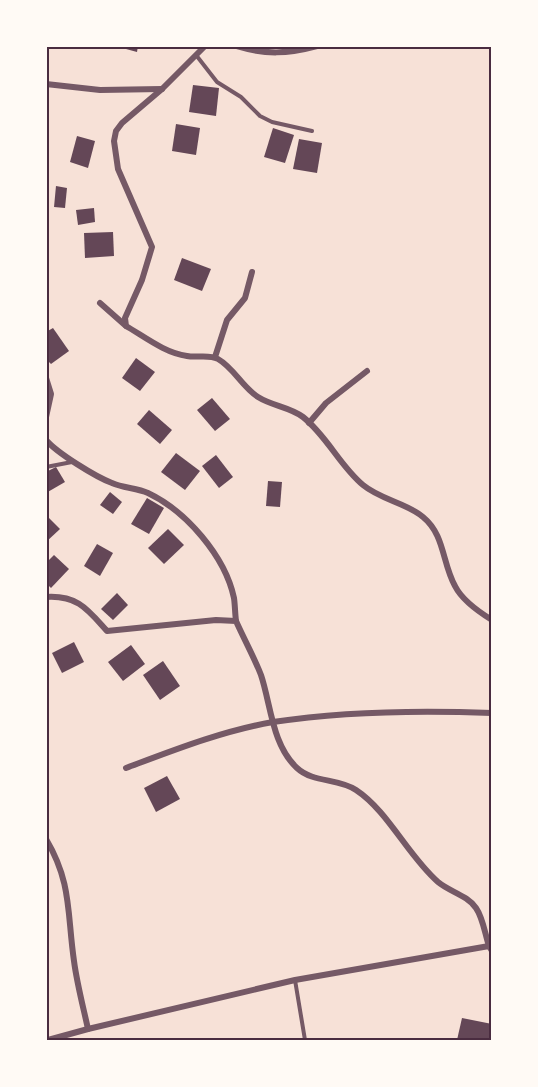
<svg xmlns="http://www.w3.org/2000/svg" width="538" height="1087" viewBox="0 0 538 1087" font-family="Lato,sans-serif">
	<rect width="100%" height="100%" fill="#f7e1d7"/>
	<g fill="#644757">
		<path d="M115,46H138L137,52Z"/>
		<path d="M193,85L219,88L216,116L189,112Z"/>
		<path d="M176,124L200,128L196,155L172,151Z"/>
		<path d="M273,128L294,135L285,163L264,157Z"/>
		<path d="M77,136L95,141L88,168L70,162Z"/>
		<path d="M299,139L322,143L317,173L293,169Z"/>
		<path d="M56,186L67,188L65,208L54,207Z"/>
		<path d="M94,208L95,222L78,225L76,210Z"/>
		<path d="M113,232L114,256L85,258L84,233Z"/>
		<path d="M182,258L211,269L202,291L174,280Z"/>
		<path d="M53,328L69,351L51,364L46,359V332Z"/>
		<path d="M136,358L155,372L140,391L122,378Z"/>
		<path d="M212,398L230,419L215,431L197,410Z"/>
		<path d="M149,410L172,430L160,444L137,424Z"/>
		<path d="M176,453L200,471L185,490L161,472Z"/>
		<path d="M216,455L233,477L219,488L202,466Z"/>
		<path d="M56,467L65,482L46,493V472Z"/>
		<path d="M268,481L282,482L280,507L266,506Z"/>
		<path d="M110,492L122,502L113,514L100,505Z"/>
		<path d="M147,498L164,508L149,534L131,524Z"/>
		<path d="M46,515L60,529L46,542Z"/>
		<path d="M168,529L184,545L164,564L148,548Z"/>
		<path d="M97,544L113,553L100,576L84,566Z"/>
		<path d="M54,555L69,569L51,588L46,583V563Z"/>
		<path d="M117,593L128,605L113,620L101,609Z"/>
		<path d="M74,642L84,662L62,673L52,653Z"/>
		<path d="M131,645L145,664L123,681L108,662Z"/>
		<path d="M163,661L180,686L160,700L143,675Z"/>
		<path d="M167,776L180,799L156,812L144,788Z"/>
		<path d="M462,1018L492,1024V1040H457Z"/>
	</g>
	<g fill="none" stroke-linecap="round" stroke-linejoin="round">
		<g stroke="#755966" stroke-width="4">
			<path d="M196,55L217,82L241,97L260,116L272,122L312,131"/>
			<path d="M46,467L72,462"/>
			<path d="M295,980L305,1040"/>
		</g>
		<g stroke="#755966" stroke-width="6">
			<path d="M205,46L162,89L122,123L116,131L114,141L118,169L152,247L142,280L125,318L126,326C145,337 165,353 187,356C197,358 209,354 218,359C234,368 242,387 258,397C272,406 290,407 303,417C327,436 340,466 363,485C381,500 407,503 423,517C445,535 442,563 455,586C462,600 479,612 492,620"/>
			<path d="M236,46C266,55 287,54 317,46"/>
			<path d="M46,84L100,90L162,89"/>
			<path d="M100,303L126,326"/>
			<path d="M215,357L227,320L245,298L252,272"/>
			<path d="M46,378L51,394L46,417"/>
			<path d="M309,423L326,403L367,371"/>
			<path d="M46,440C57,453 96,477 112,483C123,488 137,488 148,493C186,511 225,556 234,598C235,605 235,613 236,621"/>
			<path d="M46,597C78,595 88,610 107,631L216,620L236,621C244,639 254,657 261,675C271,705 272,745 297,768C313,783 338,778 356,790C388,811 408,856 438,882C450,892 467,895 476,908C483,918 485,934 489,946"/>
			<path d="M126,768C174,750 222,731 273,722C346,711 419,710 492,713"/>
			<path d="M46,839C72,883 67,913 74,961C77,984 83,1006 88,1029"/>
			<path d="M48,1040L88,1029L295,980L489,946L492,951"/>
		</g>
	</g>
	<rect width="538" height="1087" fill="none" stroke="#fffaf5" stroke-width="96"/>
	<rect x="48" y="48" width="442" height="991" fill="none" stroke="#4a2c40" stroke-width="2"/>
</svg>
